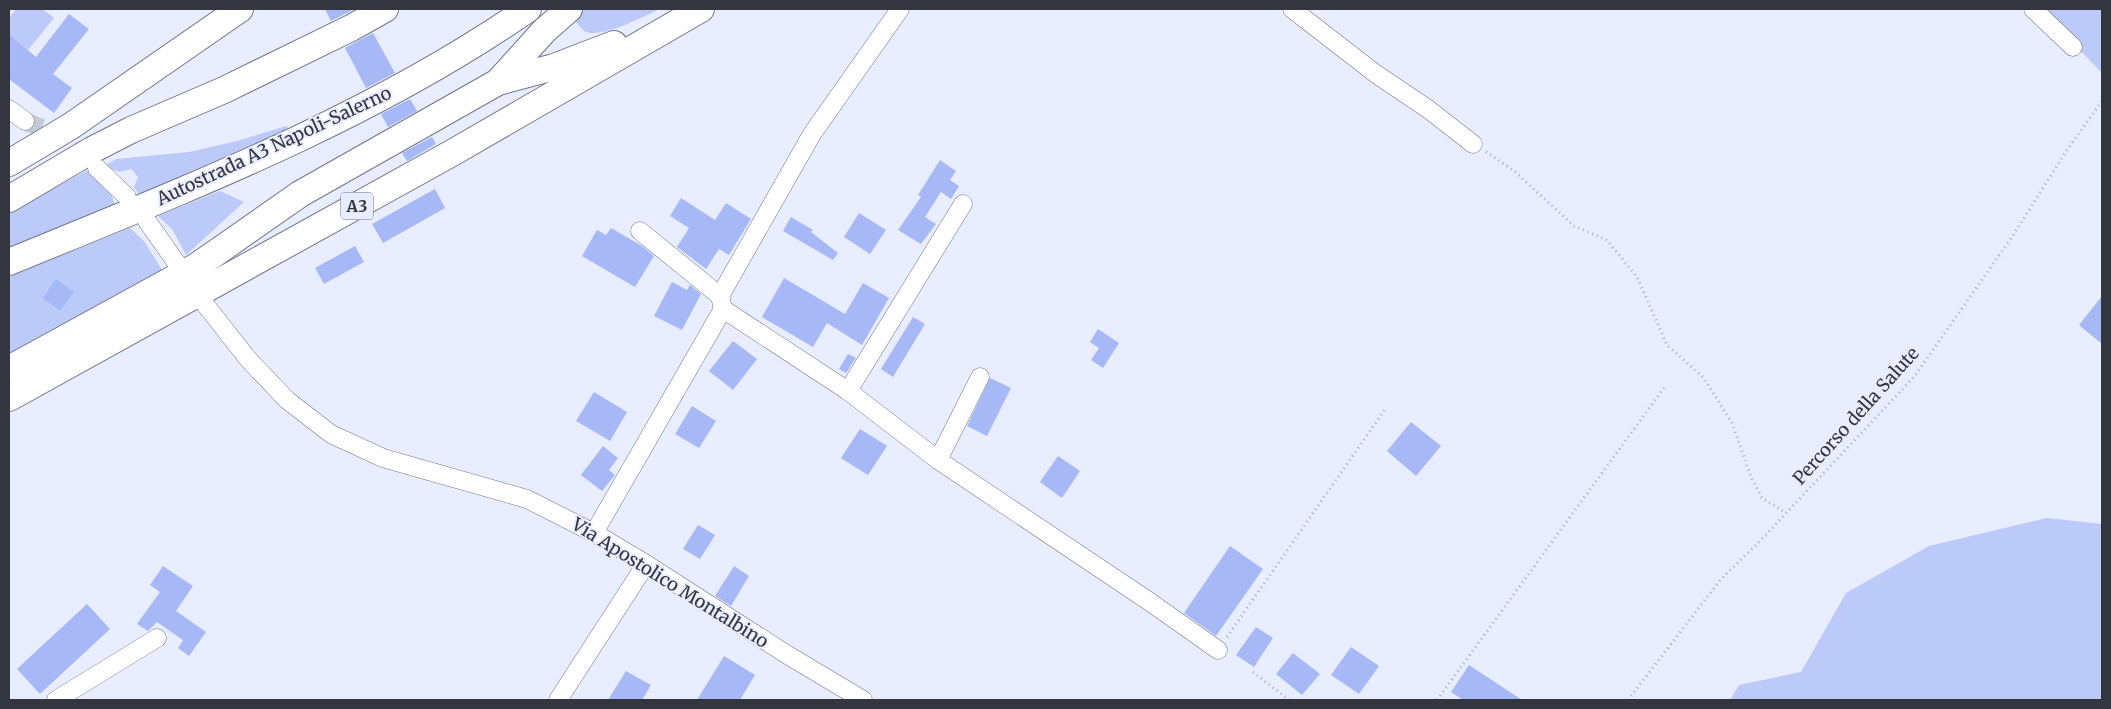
<svg xmlns="http://www.w3.org/2000/svg" width="2111" height="709" viewBox="0 0 2111 709" font-family="Merriweather,serif">
	<rect width="100%" height="100%" fill="#e8eeff"/>
	<g fill="#bbcaf8">
		<path d="M16,9H42L54,18L28,50L9,34V18Z"/>
		<path d="M583,9H660C644,16 600,40 584,31C581,29 578,24 576,22Z"/>
		<path d="M2040,9H2102V73Z"/>
		<path d="M286,126L288,128L284,134L140,195L134,188L138,177L131,169L120,172L103,167L116,159L189,152L237,141Z"/>
		<path d="M88,170L109,186L115,206L9,252V213Z"/>
		<path d="M220,191L244,202L186,255L172,229L158,216Z"/>
		<path d="M130,228L144,241L164,273L9,359V277Z"/>
		<path d="M2047,518L2102,524V700H1730L1739,685L1801,672L1846,593L1929,546Z"/>
	</g>
	<g fill="#a6b9f6">
		<path d="M325,9H355L331,21Z"/>
		<path d="M69,14L89,29L53,74L72,88L54,113L9,79V34L36,57Z"/>
		<path d="M373,33L395,73L366,88L345,48Z"/>
		<path d="M410,99L417,111L388,127L381,114Z"/>
		<path d="M432,137L436,144L407,161L402,153Z"/>
		<path d="M940,160L956,171L950,180L959,186L951,199L941,192L925,217L936,224L921,244L898,230L921,197L918,195Z"/>
		<path d="M435,189L445,208L383,243L372,224Z"/>
		<path d="M681,198L715,220L726,203L751,219L729,255L719,249L706,269L677,247L689,228L670,216Z"/>
		<path d="M859,213L886,230L870,254L844,237Z"/>
		<path d="M791,217L813,230L811,232L838,253L833,260L783,231Z"/>
		<path d="M611,228L642,246L654,256L635,287L582,256L597,230L606,235Z"/>
		<path d="M355,246L364,262L324,284L315,268Z"/>
		<path d="M784,278L845,314L863,283L889,298L862,345L827,323L813,347L762,317Z"/>
		<path d="M56,279L74,292L60,311L43,298Z"/>
		<path d="M672,282L687,290L690,285L701,294L682,330L654,316Z"/>
		<path d="M2102,296V344L2079,325Z"/>
		<path d="M913,317L925,324L893,377L881,369Z"/>
		<path d="M1098,329L1119,343L1103,368L1091,360L1099,348L1090,342Z"/>
		<path d="M733,341L757,359L733,390L709,371Z"/>
		<path d="M848,354L856,358L846,373L839,369Z"/>
		<path d="M990,378L1011,388L987,436L967,426Z"/>
		<path d="M594,392L627,412L610,441L576,421Z"/>
		<path d="M692,406L716,421L699,448L675,434Z"/>
		<path d="M1411,422L1441,446L1416,476L1387,451Z"/>
		<path d="M860,429L887,446L868,475L841,458Z"/>
		<path d="M603,446L618,458L609,470L615,475L602,491L581,475Z"/>
		<path d="M1058,456L1080,471L1062,498L1040,482Z"/>
		<path d="M698,525L715,535L700,559L683,549Z"/>
		<path d="M1230,546L1263,569L1216,636L1184,613Z"/>
		<path d="M163,566L193,586L176,611L206,632L189,656L178,648L183,640L157,622L148,631L137,624L160,592L150,585Z"/>
		<path d="M734,566L749,576L731,606L715,596Z"/>
		<path d="M87,604L110,629L40,694L17,669Z"/>
		<path d="M1256,627L1273,638L1254,667L1236,655Z"/>
		<path d="M1351,647L1379,666L1359,694L1331,675Z"/>
		<path d="M1293,653L1320,674L1302,695L1276,674Z"/>
		<path d="M724,656L755,675L740,700H697Z"/>
		<path d="M1469,665L1522,700H1463L1451,692Z"/>
		<path d="M626,671L651,685L642,700H608Z"/>
	</g>
	<g fill="none" stroke-linecap="round" stroke-linejoin="round">
		<path stroke="#c4c9d8" stroke-width="18" stroke-dasharray="18 9" stroke-linecap="butt" d="M25,121L46,130L88,162"/>
		<g stroke="#707689" stroke-width="19">
			<g id="minor">
				<path d="M1292,9L1376,74L1428,109L1473,144"/>
				<path d="M2033,9L2073,47"/>
				<path d="M9,109L25,121"/>
				<path d="M97,168L127,197"/>
				<path d="M147,221L178,265"/>
				<path d="M640,231L720,296"/>
				<path d="M204,303L248,359L287,400L331,434L383,458L527,499L594,533L646,564L786,654L863,700"/>
				<path d="M723,309L848,391L938,460L1150,602L1218,650"/>
				<path d="M848,391L963,204"/>
				<path d="M938,460L980,377"/>
				<path d="M594,533L723,309L720,296L812,134L900,9"/>
				<path d="M56,700L157,638"/>
				<path d="M558,700L646,564"/>
			</g>
		</g>
		<g stroke="#707689" stroke-width="28">
			<g id="highway">
				<path d="M498,82L544,31L569,9"/>
				<path d="M9,163L71,126L240,9"/>
				<path d="M9,199L92,150L131,130L224,90L351,28L385,9"/>
				<path d="M9,262C187,189 369,119 528,9"/>
				<path d="M9,369L197,266L300,194L498,82L554,67L614,44"/>
				<path d="M9,398L452,153L701,9"/>
			</g>
		</g>
		<g stroke="#a8adbb" stroke-width="3" stroke-dasharray="1 4" stroke-linecap="butt">
			<path d="M1486,152L1513,170L1574,226L1607,240L1637,277L1667,345L1703,377L1732,423L1751,477L1762,498L1786,513"/>
			<path d="M1227,637L1386,408"/>
			<path d="M1253,672L1289,700"/>
			<path d="M1437,700L1666,385"/>
			<path d="M1628,700L1721,579L1759,542L1914,377L2012,237L2067,150L2102,101"/>
		</g>
		<use href="#minor" stroke="#fff" stroke-width="18"/>
		<use href="#highway" stroke="#fff" stroke-width="26"/>
	</g>
	<g text-anchor="middle" stroke-width="4" stroke-linejoin="round" paint-order="stroke">
		<rect fill="#e8eeff" stroke="#696d78" stroke-width="1" x="341" y="192.5" width="32" height="27" rx="4"/>
		<g font-size="16" font-weight="bold" fill="#33363e">
			<text x="357" y="212">A3</text>
		</g>
		<g font-size="18" fill="#33363e" stroke="#e8eeff">
			<text transform="translate(274 146) rotate(-25)" y="6">Autostrada A3 Napoli-Salerno</text>
			<text transform="translate(1856 416) rotate(-48)" y="6">Percorso della Salute</text>
			<text transform="translate(670 583) rotate(32)" y="6">Via Apostolico Montalbino</text>
		</g>
	</g>
	<rect width="2111" height="709" fill="none" stroke="#33363e" stroke-width="20"/>
</svg>
